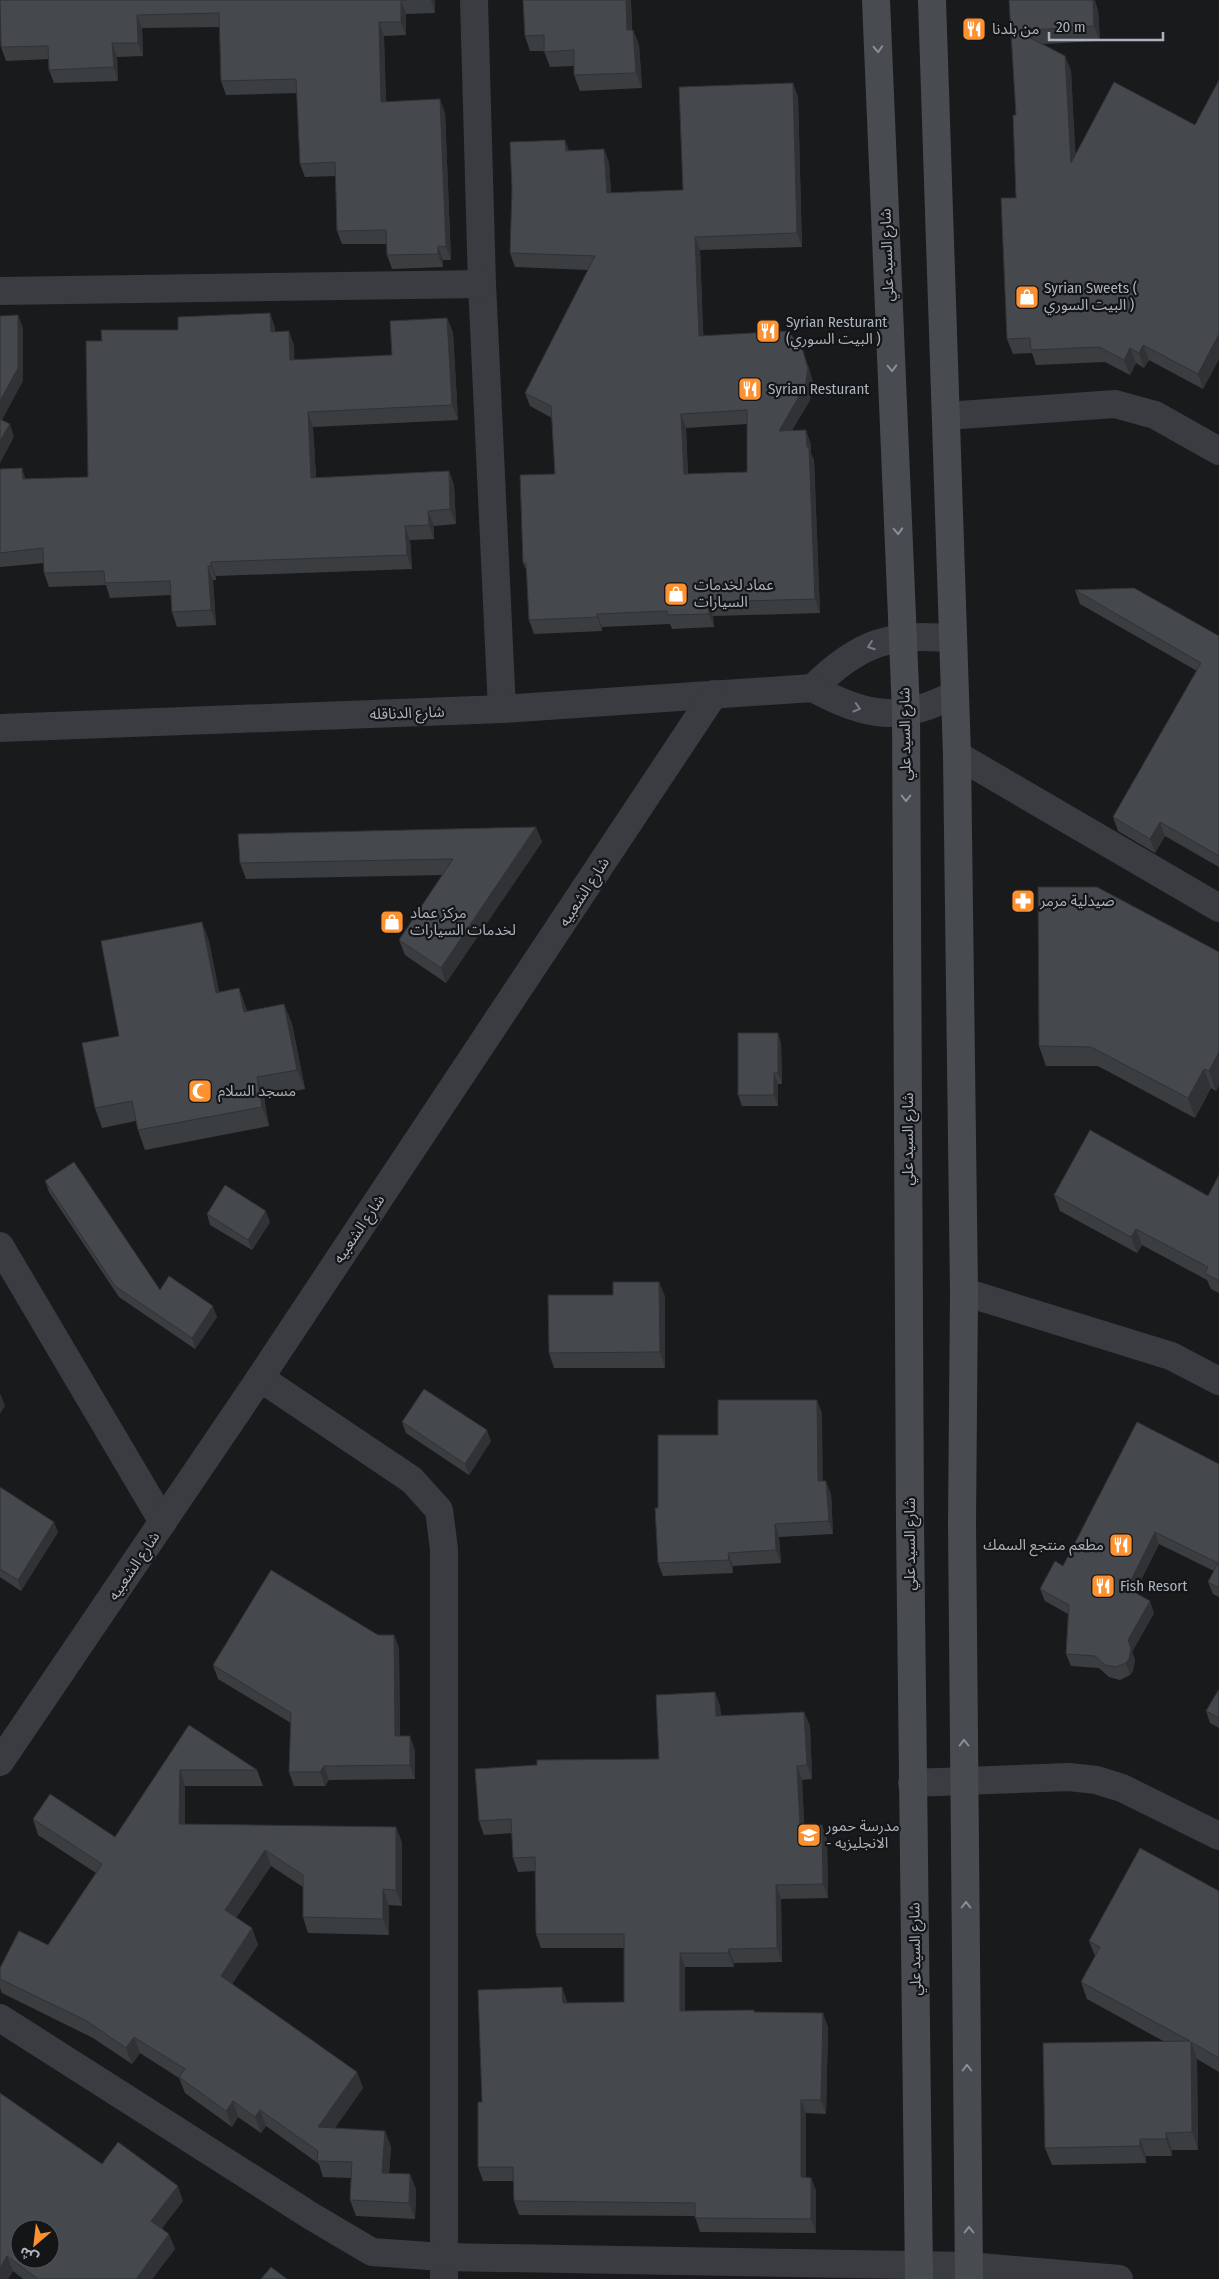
<svg xmlns="http://www.w3.org/2000/svg" width="1219" height="2279" viewBox="0 0 1219 2279" font-family="'Fira Sans Condensed','Noto Sans Arabic',sans-serif">
	<rect width="100%" height="100%" fill="#191a1c"/>
	<g fill="none" stroke-linecap="round" stroke-linejoin="round">
		<g stroke="#3a3c41" stroke-width="28">
			<path d="M474,0L482,284L502,709"/>
			<path d="M0,291L482,284"/>
			<path d="M946,416L1115,404L1155,415L1219,451"/>
			<path d="M957,755L1219,908"/>
			<path d="M0,1246L163,1522"/>
			<path d="M964,1292L1171,1356L1219,1381"/>
			<path d="M260,1378L412,1480L439,1510L444,1549V2279"/>
			<path d="M912,1783L1069,1777L1096,1780L1122,1788L1219,1836"/>
			<path d="M0,2018L311,2216L372,2252L443,2257L969,2266L1119,2279"/>
		</g>
		<g stroke="#3a3c41" stroke-width="28">
			<path d="M813,688C857,644 891,631 953,639"/>
			<path d="M0,728L502,709L813,688C865,717 901,723 955,694"/>
			<path d="M0,1762L260,1378L714,694"/>
		</g>
		<g stroke="#484c51" stroke-width="28">
			<path d="M876,0L906,712L910,1524L919,2279"/>
			<path d="M932,0L957,755L964,1292L962,1524L969,2279"/>
		</g>
	</g>
	<g fill="#3b3e41" fill-rule="evenodd">
		<path d="M0,0H435V13L406,14V35L384,36L386,101L445,113L451,260H443V267L392,269L387,255V244H342L337,231L336,176L305,177L300,164L297,93L226,95L221,81L220,27L142,28L143,56L117,57L118,81L54,83L49,70V59L6,61L1,47Z"/>
		<path d="M523,0H631L632,30H633L639,45L642,88L580,91L574,75V66L550,67L544,51H530L525,36Z"/>
		<path d="M1009,0L1098,10L1100,41L1043,44L1065,56L1071,71L1075,156L1195,125L1219,80V359L1203,389L1149,360L1144,368L1136,363L1130,375L1105,362L1036,365L1032,353L1013,354L1007,339L1016,198V115Z"/>
		<path d="M793,83L798,97L802,247L700,250L703,336L808,365L813,382L810,400L792,430L811,444V454L814,460L820,613L713,616L714,627L672,629L670,624L602,627V631L534,634L529,620L527,572L523,563L555,474L552,418L530,406L525,393L589,270L515,267L510,253L569,151L604,149L609,163L611,193L683,190ZM747,424V472L688,474L686,428Z"/>
		<path d="M270,313L275,328V332L294,345V360L392,355L447,318L453,333L458,420L313,427L316,478L449,471L454,485L456,524L434,526V539L410,540L412,569L216,576V580H213L216,625L177,627L172,612L171,595L110,598L106,585L49,587L44,573V563L0,567V469L26,479L88,477L102,341L178,330Z"/>
		<path d="M1075,590L1219,636V867L1165,836L1155,853L1118,831L1113,817L1197,671L1080,604Z"/>
		<path d="M536,827L542,842L446,983L405,955L399,940L442,875L246,879L240,863Z"/>
		<path d="M209,941L219,992L239,988L247,1011L284,1004L292,1024L305,1089L264,1097L269,1126L145,1150L138,1130L136,1121L102,1128L95,1108L119,1036Z"/>
		<path d="M1219,952V1085L1216,1091L1211,1088L1195,1118L1098,1066H1046L1039,1046Z"/>
		<path d="M778,1033L781,1044L782,1084H778V1106H742L738,1095Z"/>
		<path d="M1219,1175V1293L1211,1289L1207,1280L1142,1245L1137,1253L1060,1211L1054,1195L1208,1196Z"/>
		<path d="M45,1181L160,1290L217,1317L195,1349L119,1297L49,1192Z"/>
		<path d="M207,1214L270,1222L252,1250L210,1225Z"/>
		<path d="M659,1282L665,1297V1368H554L549,1353L613,1295Z"/>
		<path d="M822,1413V1481L831,1494L833,1534L779,1537L781,1563L733,1566V1573L663,1576L658,1563V1508L718,1435Z"/>
		<path d="M402,1422L491,1441L469,1475L406,1433Z"/>
		<path d="M1219,1464V1597L1213,1594L1208,1582L1214,1571L1159,1544L1135,1592L1154,1613L1132,1652L1135,1660L1133,1671L1130,1675L1120,1680L1109,1677L1099,1668L1071,1666L1066,1654L1068,1614L1045,1601L1040,1589L1063,1566Z"/>
		<path d="M0,1487L58,1532L21,1591L0,1577Z"/>
		<path d="M378,1635H394L399,1649L400,1736L415,1750V1779L329,1780L325,1786H294L289,1772L291,1723L218,1679L213,1665Z"/>
		<path d="M1219,1689V1728L1210,1723L1206,1711Z"/>
		<path d="M715,1692L720,1706L721,1716L804,1712L810,1726L812,1779L802,1780L804,1825L827,1839L828,1898L781,1899L782,1962L734,1963V1967H685V2011L755,2012L828,2027L826,2114L806,2113V2177L811,2178L816,2191V2233L700,2232L695,2216L519,2215L514,2201V2181H483L478,2167L482,2102L567,2001V2003L624,2002V1948H541L536,1934L535,1871L518,1872L513,1858L512,1833L484,1835L479,1821L659,1759Z"/>
		<path d="M189,1725L257,1770L263,1786H185V1824L396,1827L402,1843V1906L389,1905V1935L308,1933L303,1917V1887L271,1866L236,1918L252,1928L258,1945L232,1984L357,2072L363,2088L335,2128L385,2131L391,2147L389,2173L410,2174L416,2190L415,2219L356,2216L350,2200L351,2178L323,2177L319,2164L266,2126L261,2133L238,2117L232,2127L185,2093L179,2078L140,2053L132,2064L93,2038L2,1993L0,1988V1968L48,1945L96,1873L38,1835L33,1819L115,1837Z"/>
		<path d="M1219,1891V2072L1197,2059L1198,2150H1172V2156H1146V2163L1052,2165L1045,2148L1165,2042L1087,1999L1081,1982L1095,1956L1089,1941Z"/>
		<path d="M0,2093L102,2164L183,2201L162,2228L175,2249L152,2279H23L13,2271L8,2279H0Z"/>
	</g>
	<g fill="#303235">
		<path d="M401,0L406,14V35L401,22Z"/>
		<path d="M431,0H435V13Z"/>
		<path d="M626,0H631L632,45L627,30Z"/>
		<path d="M1093,0H1095L1098,10L1100,41L1094,26Z"/>
		<path d="M137,15L142,28L143,56L138,43Z"/>
		<path d="M379,22L384,36L386,115L381,102Z"/>
		<path d="M633,30L639,45L642,88L636,73Z"/>
		<path d="M112,43L117,57L118,81L114,67Z"/>
		<path d="M1065,56L1071,71L1077,178L1071,163Z"/>
		<path d="M793,83L798,97L802,247L797,233Z"/>
		<path d="M440,99L445,113L451,260L446,247Z"/>
		<path d="M565,140L570,153L566,151Z"/>
		<path d="M604,149L609,163L612,206L607,193Z"/>
		<path d="M695,237L700,250L704,349L699,336Z"/>
		<path d="M438,246L443,260V267L438,254Z"/>
		<path d="M270,313L275,328L276,346L271,332Z"/>
		<path d="M18,315L23,328V381L0,424V401Z"/>
		<path d="M447,318L453,333L458,420L452,405Z"/>
		<path d="M289,331L294,345L295,374L290,360Z"/>
		<path d="M1219,334V359L1203,389L1198,374Z"/>
		<path d="M1143,345L1149,360L1144,368L1139,353Z"/>
		<path d="M1130,348L1136,363L1130,375L1124,360Z"/>
		<path d="M803,351L808,365L813,382L810,400L784,444L779,431Z"/>
		<path d="M308,412L313,427L317,492L311,478Z"/>
		<path d="M681,414L686,428L688,487L684,474Z"/>
		<path d="M10,424L14,437L0,463V441Z"/>
		<path d="M806,430L811,444V454L814,460L820,613L815,599Z"/>
		<path d="M22,468L27,483L23,479Z"/>
		<path d="M449,471L454,485L456,524L450,509Z"/>
		<path d="M428,511L434,526V539L429,525Z"/>
		<path d="M405,526L410,540L412,569L407,555Z"/>
		<path d="M211,562L216,576V580L211,566Z"/>
		<path d="M208,566L213,580L216,625L211,610Z"/>
		<path d="M708,602L713,616L714,627L709,614Z"/>
		<path d="M597,614L602,627V631L597,617Z"/>
		<path d="M1160,822L1165,836L1155,853L1150,839Z"/>
		<path d="M536,827L542,842L446,983L441,968Z"/>
		<path d="M202,922L209,941L223,1012L216,993Z"/>
		<path d="M239,988L246,1008L251,1031L244,1012Z"/>
		<path d="M284,1004L292,1024L305,1089L297,1070Z"/>
		<path d="M778,1033L781,1044L782,1084L778,1073Z"/>
		<path d="M1219,1052V1085L1216,1091L1209,1071Z"/>
		<path d="M1204,1069L1211,1088L1195,1118L1188,1098Z"/>
		<path d="M774,1073L778,1084V1106L774,1095Z"/>
		<path d="M257,1077L264,1097L269,1126L262,1107Z"/>
		<path d="M266,1211L270,1222L252,1250L248,1240Z"/>
		<path d="M1136,1229L1142,1245L1137,1253L1131,1237Z"/>
		<path d="M659,1282L665,1297V1368L660,1352Z"/>
		<path d="M213,1306L217,1317L195,1349L192,1338Z"/>
		<path d="M0,1393L5,1406L0,1414Z"/>
		<path d="M817,1400L822,1413L823,1494L818,1481Z"/>
		<path d="M487,1430L491,1441L469,1475L465,1464Z"/>
		<path d="M826,1481L831,1494L833,1534L829,1521Z"/>
		<path d="M54,1522L58,1532L21,1591L18,1580Z"/>
		<path d="M775,1524L779,1537L781,1563L776,1550Z"/>
		<path d="M1155,1532L1159,1544L1131,1600L1127,1588Z"/>
		<path d="M728,1553L733,1566V1573L729,1560Z"/>
		<path d="M1150,1601L1154,1613L1132,1652L1135,1660L1133,1671L1130,1675L1126,1663L1128,1640Z"/>
		<path d="M394,1635L399,1649L400,1750L395,1736Z"/>
		<path d="M715,1692L720,1706L721,1730L716,1716Z"/>
		<path d="M804,1712L810,1726L812,1779L807,1765Z"/>
		<path d="M410,1736L415,1750V1779L410,1765Z"/>
		<path d="M324,1766L329,1780L325,1786L320,1772Z"/>
		<path d="M797,1766L802,1780L805,1839L800,1825Z"/>
		<path d="M180,1770L185,1786V1840L179,1824Z"/>
		<path d="M822,1825L827,1839L828,1898L823,1884Z"/>
		<path d="M396,1827L402,1843V1906L396,1890Z"/>
		<path d="M265,1850L271,1866L230,1926L225,1910Z"/>
		<path d="M776,1885L781,1899L782,1962L777,1948Z"/>
		<path d="M383,1889L389,1905V1935L383,1919Z"/>
		<path d="M252,1928L258,1945L227,1992L221,1976Z"/>
		<path d="M729,1949L734,1963V1967L728,1953Z"/>
		<path d="M680,1953L685,1967V2025L680,2011Z"/>
		<path d="M562,1987L567,2001L568,2017L563,2003Z"/>
		<path d="M823,2013L828,2027L826,2114L821,2100Z"/>
		<path d="M134,2037L140,2053L132,2064L126,2048Z"/>
		<path d="M1191,2042L1197,2059L1198,2150L1192,2132Z"/>
		<path d="M357,2072L363,2088L324,2143L318,2127Z"/>
		<path d="M801,2100L806,2113V2191L801,2177Z"/>
		<path d="M233,2101L238,2117L232,2127L226,2111Z"/>
		<path d="M260,2110L266,2126L261,2133L255,2117Z"/>
		<path d="M385,2131L391,2147L388,2189L382,2173Z"/>
		<path d="M1166,2133L1172,2150V2156L1166,2139Z"/>
		<path d="M1140,2139L1146,2156V2163L1140,2146Z"/>
		<path d="M410,2174L416,2190L415,2219L409,2203Z"/>
		<path d="M811,2178L816,2191V2233L811,2219Z"/>
		<path d="M178,2186L183,2201L157,2235L151,2221Z"/>
		<path d="M169,2234L175,2249L152,2279H136Z"/>
		<path d="M7,2256L13,2271L8,2279H0V2268Z"/>
	</g>
	<g fill="#45484c" stroke="#303235" fill-rule="evenodd">
		<path d="M0,0H407H401V22H379L381,102L440,99L446,247L438,246V254L387,255L386,230L337,231L335,162L300,164L296,79L221,81L219,13L137,15L138,43H112L114,67L49,70L48,46L1,47Z"/>
		<path d="M523,0H626L627,30H633L636,73L574,75V50L544,52V35L525,36Z"/>
		<path d="M1009,0H1093L1094,26L1017,31L1065,56L1071,163L1114,82L1195,125L1219,80V334L1198,374L1143,345L1139,353L1130,348L1124,360L1099,347L1031,350L1030,338L1007,339L1001,198H1016L1013,115H1016Z"/>
		<path d="M793,83L797,233L695,237L699,336L788,331L803,351L808,369L805,386L779,431L806,430L807,447H809L815,599L708,602L709,614L667,615V611L597,614V617L529,620L526,563H523L520,475L555,474L551,406L525,393L595,256L510,253L512,189L510,142L565,140L566,151L604,149L607,193L683,190L679,87ZM747,410V472L684,474L681,414Z"/>
		<path d="M270,313L271,332L289,331L290,360L392,355L390,321L447,318L452,405L308,412L311,478L449,471L450,509L428,511L429,525L405,526L407,555L211,562V566H208L211,610L172,612L170,581L105,583L104,571L44,573L43,548L0,553V469L22,468L23,479L88,477L86,341H102L101,330H178V317Z"/>
		<path d="M18,315V368L0,401V316Z"/>
		<path d="M0,419L10,424L0,441Z"/>
		<path d="M1134,588L1219,636V856L1160,822L1150,839L1113,817L1201,663L1075,590Z"/>
		<path d="M536,827L441,968L399,940L453,859L240,863L238,834Z"/>
		<path d="M1038,887H1097L1219,952V1052L1209,1071L1204,1069L1188,1098L1091,1047L1039,1046Z"/>
		<path d="M202,922L216,993L239,988L244,1012L284,1004L297,1070L257,1077L262,1107L138,1130L132,1101L95,1108L82,1043L119,1036L101,941Z"/>
		<path d="M738,1033H778V1073H774V1095H738Z"/>
		<path d="M1090,1130L1208,1196L1219,1175V1281L1205,1273L1208,1267L1136,1229L1131,1237L1054,1195Z"/>
		<path d="M74,1162L160,1290L169,1276L213,1306L192,1338L115,1286L45,1181Z"/>
		<path d="M225,1185L266,1211L248,1240L207,1214Z"/>
		<path d="M613,1282H659L660,1352L549,1353L548,1295H613Z"/>
		<path d="M424,1389L487,1430L465,1464L402,1422Z"/>
		<path d="M718,1400H817L818,1481H826L829,1521L775,1524L776,1550L728,1553L729,1560L658,1563L655,1508H658V1435H718Z"/>
		<path d="M1137,1422L1219,1464V1588L1208,1582L1218,1563L1155,1532L1127,1588L1150,1601L1128,1640L1131,1648L1129,1659L1126,1663L1116,1667L1105,1665L1095,1656L1066,1654L1069,1605L1040,1589L1055,1561L1063,1566Z"/>
		<path d="M0,1487L54,1522L18,1580L0,1569Z"/>
		<path d="M271,1570L378,1635H394L395,1736H410V1765L324,1766L320,1772H289L291,1713L213,1665Z"/>
		<path d="M1219,1689V1718L1206,1711Z"/>
		<path d="M715,1692L716,1716L804,1712L807,1765L797,1766L800,1825H822L823,1884L776,1885L777,1948L729,1949L728,1953H680V2011L754,2010V2012L823,2013L821,2100H801V2177L811,2178V2219L695,2218V2203L514,2201L513,2167H478V2102H482L478,1990L562,1987L563,2003L624,2002V1934H536L535,1857L513,1858L511,1819L479,1821L475,1769L537,1765V1760L659,1759L656,1695Z"/>
		<path d="M189,1725L257,1770H180L179,1824L396,1827V1890L383,1889V1919L303,1917V1875L265,1850L225,1910L252,1928L221,1976L357,2072L318,2127L385,2131L382,2173L410,2174L409,2203L350,2200L352,2162L317,2161L318,2151L260,2110L255,2117L233,2101L226,2111L179,2077L185,2069L134,2037L126,2048L87,2021L0,1979V1968L19,1931L48,1945L102,1864L33,1819L50,1794L115,1837Z"/>
		<path d="M1140,1848L1219,1891V2058L1191,2042L1192,2132L1166,2133V2139H1140V2146L1045,2148L1043,2043L1190,2041L1081,1982L1100,1947L1089,1941Z"/>
		<path d="M0,2093L102,2164L118,2142L178,2186L151,2221L169,2234L136,2279H38L7,2256L0,2268ZM20,2229H50V2259H20Z"/>
		<path d="M271,2267L287,2279H261Z"/>
	</g>
	<defs><path id="oneway-chevron" d="M-2-3.5L2.5 0L-2 3.5" fill="none" stroke-width="1.6" stroke-linecap="round" stroke-linejoin="round" transform="scale(1.25)"/></defs>
	<g stroke="#888f97">
		<use href="#oneway-chevron" transform="translate(878 49) rotate(87)"/>
		<use href="#oneway-chevron" transform="translate(892 368) rotate(88)"/>
		<use href="#oneway-chevron" transform="translate(898 531) rotate(88)"/>
		<use href="#oneway-chevron" transform="translate(906 798) rotate(90)"/>
		<use href="#oneway-chevron" transform="translate(964 1743) rotate(-91)"/>
		<use href="#oneway-chevron" transform="translate(966 1905) rotate(-90)"/>
		<use href="#oneway-chevron" transform="translate(967 2068) rotate(-90)"/>
		<use href="#oneway-chevron" transform="translate(969 2230) rotate(-90)"/>
	</g>
	<g stroke="#787d85">
		<use href="#oneway-chevron" transform="translate(871 646) rotate(160)"/>
		<use href="#oneway-chevron" transform="translate(857 708) rotate(16)"/>
	</g>
	<defs>
		<g id="restaurant-square" transform="scale(1.25)"><rect x="-9" y="-9" width="18" height="18" rx="4" fill="#fe912f" stroke="#141517"/><path d="M-5-6h1v4h1v-4h1v4h1v-4h1v5L-1.5 .5V6h-2V.5L-5-1ZM5-6V6H3V1.5H1.5Q1.5-4 5-6Z" fill="#fff"/></g>
		<g id="shop-square" transform="scale(1.25)"><rect x="-9" y="-9" width="18" height="18" rx="4" fill="#fe912f" stroke="#141517"/><path d="M-5-2.5h2.3a2.7 3.5 0 0 1 5.4 0H5L5.5 6h-11ZM-1.5-2.5h3a1.5 2.3 0 0 0-3 0Z" fill="#fff"/></g>
		<g id="pharmacy-square" transform="scale(1.25)"><rect x="-9" y="-9" width="18" height="18" rx="4" fill="#fe912f" stroke="#141517"/><path d="M-2-6h4v4h4v4h-4v4h-4v-4h-4v-4h4Z" fill="#fff"/></g>
		<g id="mosque-square" transform="scale(1.25)"><rect x="-9" y="-9" width="18" height="18" rx="4" fill="#fe912f" stroke="#141517"/><path d="M3.5-4.9A6 6 0 1 0 3.5 4.9A5 5 0 1 1 3.5-4.9Z" fill="#fff"/></g>
		<g id="school-square" transform="scale(1.25)"><rect x="-9" y="-9" width="18" height="18" rx="4" fill="#fe912f" stroke="#141517"/><path d="M0-5L7-2L0 1L-7-2ZM-4 1L0 2.5L4 1V4Q0 6-4 4Z" fill="#fff"/></g>
	</defs>
	<g fill-rule="evenodd">
		<use href="#restaurant-square" x="974" y="29"/>
		<use href="#shop-square" x="1027" y="297"/>
		<use href="#restaurant-square" x="768" y="331"/>
		<use href="#restaurant-square" x="750" y="389"/>
		<use href="#shop-square" x="676" y="594"/>
		<use href="#pharmacy-square" x="1023" y="901"/>
		<use href="#shop-square" x="392" y="922"/>
		<use href="#mosque-square" x="200" y="1091"/>
		<use href="#restaurant-square" x="1121" y="1545"/>
		<use href="#restaurant-square" x="1103" y="1586"/>
		<use href="#school-square" x="809" y="1835"/>
	</g>
	<g text-anchor="middle" stroke-width="4.5" stroke-linejoin="round" paint-order="stroke">
		<g font-size="15" fill="#abb3bc" stroke="#141517" text-anchor="start">
			<text x="992" y="34">من بلدنا</text>
			<text x="1044" y="293">Syrian Sweets (<tspan x="1044" dy="17">البيت السوري )</tspan></text>
			<text x="786" y="327">Syrian Resturant<tspan x="786" dy="17">(البيت السوري )</tspan></text>
			<text x="768" y="394">Syrian Resturant</text>
			<text x="694" y="590">عماد لخدمات<tspan x="694" dy="17">السيارات</tspan></text>
			<text x="1040" y="906">صيدلية مرمر</text>
			<text x="410" y="918">مركز عماد<tspan x="410" dy="17">لخدمات السيارات</tspan></text>
			<text x="218" y="1096">مسجد السلام</text>
			<text x="1104" y="1550" text-anchor="end">مطعم منتجع السمك</text>
			<text x="1120" y="1591">Fish Resort</text>
			<text x="826" y="1831">مدرسة حمور<tspan x="826" dy="17">- الانجليزيه</tspan></text>
		</g>
		<g font-size="15" fill="#abb3bc" stroke="#141517">
			<text transform="translate(887 255) rotate(-92)" y="5">شارع السيد علي</text>
			<text transform="translate(407 713) rotate(-2)" y="5">شارع الدناقله</text>
			<text transform="translate(905 734) rotate(-91)" y="5">شارع السيد علي</text>
			<text transform="translate(584 892) rotate(-57)" y="5">شارع الشعبيه</text>
			<text transform="translate(908 1139) rotate(-90)" y="5">شارع السيد علي</text>
			<text transform="translate(359 1229) rotate(-56)" y="5">شارع الشعبيه</text>
			<text transform="translate(910 1544) rotate(-90)" y="5">شارع السيد علي</text>
			<text transform="translate(134 1566) rotate(-56)" y="5">شارع الشعبيه</text>
			<text transform="translate(915 1949) rotate(-91)" y="5">شارع السيد علي</text>
		</g>
	</g>
	<g transform="translate(35 2244) rotate(208)"><circle r="24" fill="#141517" stroke="#505459"/>
	<path d="M0-4L9 19L0 12L-9 19Z" fill="#fe912f"/>
	<text y="-8" font-size="14" font-weight="bold" text-anchor="middle" fill="#abb3bc">ش</text>
	</g>
	<path d="M1049 32v8h114v-8" fill="none" stroke="#abb3bc" stroke-width="2.5"/>
	<text x="1056" y="32" font-size="15" fill="#abb3bc" stroke="#141517" stroke-width="4" paint-order="stroke">20 m</text>
</svg>
